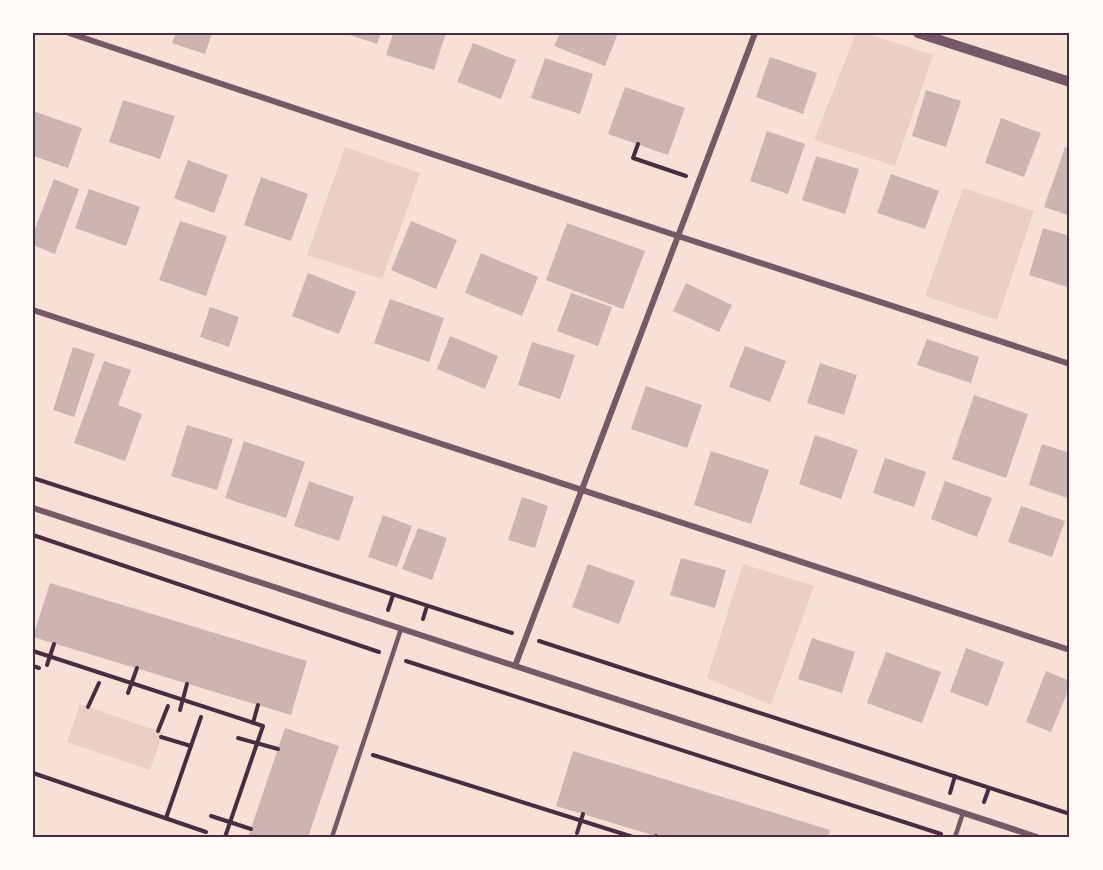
<svg xmlns="http://www.w3.org/2000/svg" width="1103" height="870" viewBox="0 0 1103 870" font-family="Ubuntu,sans-serif">
	<rect width="100%" height="100%" fill="#f7e1d7"/>
	<g fill="#ebcfc5">
		<path d="M856,33H865L933,55L895,166L814,140Z"/>
		<path d="M345,147L420,173L382,279L307,255Z"/>
		<path d="M963,188L1034,211L997,320L925,296Z"/>
		<path d="M743,564L814,586L771,705L707,678Z"/>
		<path d="M80,704L163,733L150,770L67,742Z"/>
	</g>
	<g fill="#ccb4b1">
		<path d="M176,33H212L205,54L172,43Z"/>
		<path d="M344,33H381L377,44Z"/>
		<path d="M393,33H446L434,70L386,55Z"/>
		<path d="M560,33H618L605,66L554,46Z"/>
		<path d="M473,43L516,60L501,99L457,82Z"/>
		<path d="M770,57L817,73L803,114L756,97Z"/>
		<path d="M545,58L593,74L580,114L531,98Z"/>
		<path d="M625,87L685,108L668,155L608,134Z"/>
		<path d="M926,90L961,101L946,147L912,136Z"/>
		<path d="M123,100L175,116L160,159L109,142Z"/>
		<path d="M33,111L82,128L68,168L33,156Z"/>
		<path d="M1001,118L1041,133L1024,177L985,163Z"/>
		<path d="M767,131L805,144L788,194L750,181Z"/>
		<path d="M1065,147L1070,148V216L1044,207Z"/>
		<path d="M816,156L859,169L845,214L802,200Z"/>
		<path d="M188,160L228,175L214,213L174,198Z"/>
		<path d="M891,174L939,191L925,229L877,213Z"/>
		<path d="M261,177L308,194L291,241L244,225Z"/>
		<path d="M54,179L79,189L55,254L33,245V234Z"/>
		<path d="M89,189L140,207L126,246L75,228Z"/>
		<path d="M180,221L227,236L206,296L159,280Z"/>
		<path d="M411,221L457,240L436,289L391,270Z"/>
		<path d="M567,223L645,251L623,309L546,280Z"/>
		<path d="M1043,228L1070,236V288L1029,275Z"/>
		<path d="M481,253L538,277L522,316L465,293Z"/>
		<path d="M308,273L356,292L339,334L292,316Z"/>
		<path d="M686,283L732,305L719,332L673,311Z"/>
		<path d="M571,293L612,307L598,346L557,331Z"/>
		<path d="M390,299L444,318L429,362L374,343Z"/>
		<path d="M210,307L239,317L229,347L200,337Z"/>
		<path d="M450,336L498,356L485,389L437,369Z"/>
		<path d="M927,339L979,357L971,383L917,365Z"/>
		<path d="M532,342L575,355L560,399L518,385Z"/>
		<path d="M745,346L786,361L770,402L729,387Z"/>
		<path d="M73,347L95,354L74,417L53,410Z"/>
		<path d="M104,361L131,370L118,405L142,414L125,461L74,443Z"/>
		<path d="M820,363L857,375L844,415L807,403Z"/>
		<path d="M646,386L702,405L687,448L631,429Z"/>
		<path d="M974,395L1028,414L1006,478L952,459Z"/>
		<path d="M187,425L233,439L217,490L171,476Z"/>
		<path d="M815,435L858,450L841,499L799,484Z"/>
		<path d="M244,441L305,462L286,518L225,498Z"/>
		<path d="M1042,444L1070,453V499L1029,485Z"/>
		<path d="M711,451L769,470L751,524L694,505Z"/>
		<path d="M885,458L926,472L914,507L873,493Z"/>
		<path d="M309,481L354,497L339,541L294,526Z"/>
		<path d="M945,481L992,498L977,537L931,519Z"/>
		<path d="M522,497L548,506L535,548L508,540Z"/>
		<path d="M1021,506L1065,521L1052,557L1008,542Z"/>
		<path d="M383,515L412,526L397,567L368,557Z"/>
		<path d="M418,528L447,538L432,580L402,569Z"/>
		<path d="M681,558L726,570L715,608L670,595Z"/>
		<path d="M588,564L635,581L619,624L572,607Z"/>
		<path d="M50,583L307,661L291,715L33,637Z"/>
		<path d="M812,638L855,652L842,693L798,679Z"/>
		<path d="M966,648L1004,662L988,706L950,692Z"/>
		<path d="M886,652L941,672L922,723L867,703Z"/>
		<path d="M1046,671L1070,681V686L1051,732L1026,722Z"/>
		<path d="M285,728L339,746L308,837H248Z"/>
		<path d="M573,751L830,830L828,837H659L556,806Z"/>
	</g>
	<g fill="none" stroke-linecap="round" stroke-linejoin="round">
		<g stroke="#4a2c40" stroke-width="4">
			<path d="M638,144L633,158L686,176"/>
			<path d="M33,478L512,633"/>
			<path d="M33,535L379,652"/>
			<path d="M388,610L393,595"/>
			<path d="M423,619L427,606"/>
			<path d="M539,641L1070,814"/>
			<path d="M33,651L263,726L225,837"/>
			<path d="M406,661L941,834"/>
			<path d="M47,665L54,644"/>
			<path d="M33,666L39,668"/>
			<path d="M128,693L137,668"/>
			<path d="M88,707L99,683"/>
			<path d="M180,710L187,684"/>
			<path d="M253,723L258,705"/>
			<path d="M158,731L168,706"/>
			<path d="M161,737L191,746"/>
			<path d="M238,738L278,749"/>
			<path d="M373,755L633,837"/>
			<path d="M33,773L206,832"/>
			<path d="M950,793L955,776"/>
			<path d="M984,802L989,788"/>
			<path d="M211,816L251,829"/>
			<path d="M166,818L201,717"/>
			<path d="M577,833L583,814"/>
			<path d="M655,837L656,836"/>
		</g>
		<g stroke="#755966" stroke-width="4.5">
			<path d="M332,837L401,629"/>
			<path d="M955,837L963,813"/>
		</g>
		<g stroke="#755966" stroke-width="6">
			<path d="M69,33L678,236L1070,364"/>
			<path d="M33,310L1070,650"/>
			<path d="M33,508L1037,837"/>
			<path d="M515,666L755,33"/>
		</g>
		<path stroke="#755966" stroke-width="10" d="M918,33L1070,82"/>
	</g>
	<rect width="1103" height="870" fill="none" stroke="#fffaf5" stroke-width="69"/>
	<rect x="34" y="34" width="1034" height="802" fill="none" stroke="#4a2c40" stroke-width="2"/>
</svg>
